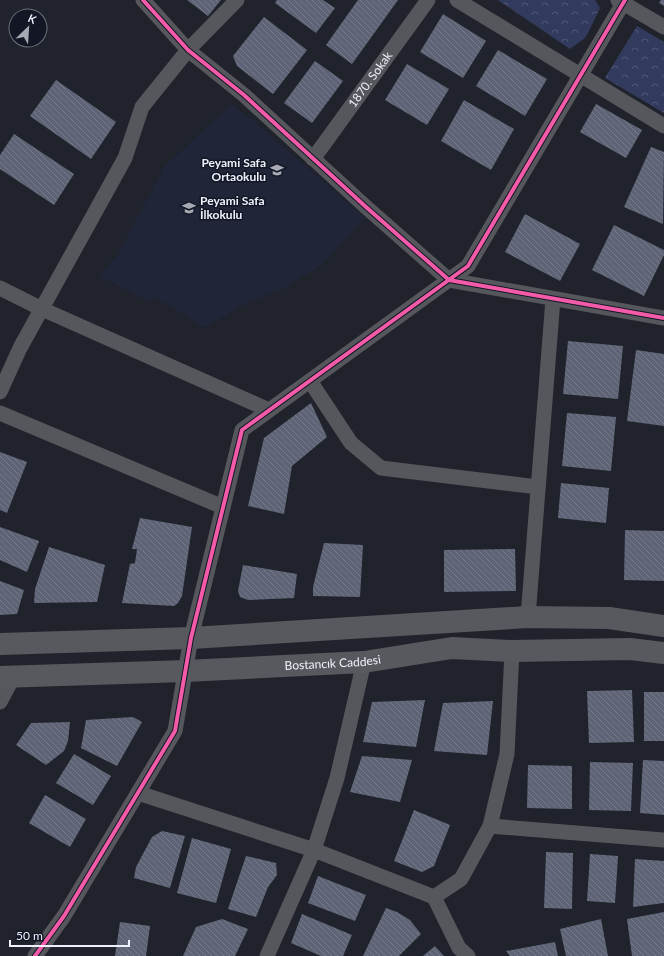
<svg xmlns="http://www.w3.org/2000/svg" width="664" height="956" viewBox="0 0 664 956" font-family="Lato,sans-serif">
	<defs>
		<pattern id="forest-crowns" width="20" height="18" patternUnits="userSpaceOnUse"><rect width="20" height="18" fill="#323b5e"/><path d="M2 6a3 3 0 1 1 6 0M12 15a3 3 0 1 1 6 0" fill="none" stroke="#505876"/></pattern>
		<pattern id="building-back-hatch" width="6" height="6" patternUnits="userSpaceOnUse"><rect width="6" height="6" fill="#5e6375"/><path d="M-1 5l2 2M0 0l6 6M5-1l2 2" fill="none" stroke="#757a8a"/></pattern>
	</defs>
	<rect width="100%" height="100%" fill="#20232b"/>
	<path fill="#202538" d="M231,104L254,121L365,218L323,264L281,290L247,303L204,328L174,308L153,298L150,302L99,276L118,254L164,167Z"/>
	<g fill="url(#forest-crowns)">
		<path d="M498,0H595L600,8L586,37L570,49Z"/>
		<path d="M637,26L664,42V113L605,78Z"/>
	</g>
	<g fill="url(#building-back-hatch)">
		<path d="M187,0H221L208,16Z"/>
		<path d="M277,0H323L335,8L316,33L275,3Z"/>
		<path d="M358,0H398L352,64L326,45Z"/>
		<path d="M661,0H664V6L659,3Z"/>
		<path d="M443,14L486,41L463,78L420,52Z"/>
		<path d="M264,17L307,50L273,94L237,66L233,56Z"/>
		<path d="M498,50L547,79L525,116L476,86Z"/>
		<path d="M315,61L343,81L312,123L284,103Z"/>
		<path d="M407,64L449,89L427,125L385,100Z"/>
		<path d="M56,80L116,122L91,159L30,116Z"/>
		<path d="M464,100L514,129L491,170L441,141Z"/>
		<path d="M596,104L642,130L626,158L580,132Z"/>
		<path d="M14,134L74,174L54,205L0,169V155Z"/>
		<path d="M651,147L664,152L663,224L624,207Z"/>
		<path d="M525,214L580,244L560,281L505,252Z"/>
		<path d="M614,225L664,250V255L644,296L592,270Z"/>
		<path d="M568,341L623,346L618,399L563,394Z"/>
		<path d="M636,350L664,354V426L627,421Z"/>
		<path d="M311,403L327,437L292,466L284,514L248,506L264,438Z"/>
		<path d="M567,413L616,417L611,471L562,466Z"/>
		<path d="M0,452L27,462L7,513L0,510Z"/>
		<path d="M561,483L609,488L606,523L558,518Z"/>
		<path d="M140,518L192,527L182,596L178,603L174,606L122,603L130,564L135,563L137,549H132Z"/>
		<path d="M0,527L39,541L27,572L0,560Z"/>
		<path d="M625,530L664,531V581L624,580Z"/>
		<path d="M324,543L363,545L360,597L313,596V587Z"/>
		<path d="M49,547L105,565L97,602L34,603L35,589Z"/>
		<path d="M515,549L516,591L444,592V550Z"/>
		<path d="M243,565L297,574L294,598L248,600L240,597L238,591Z"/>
		<path d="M0,581L24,590L17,614L0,615Z"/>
		<path d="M632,690L634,742L589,743L587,691Z"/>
		<rect x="644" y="692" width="20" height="49"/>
		<path d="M425,700L416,747L363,742L372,702Z"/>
		<path d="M493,701L487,755L434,751L443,703Z"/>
		<path d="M133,717L142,722L117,766L81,748L86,720Z"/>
		<path d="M70,722L68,741L64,751L46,765L16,745L31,723Z"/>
		<path d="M74,754L111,776L93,805L56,783Z"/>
		<path d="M362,756L412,760L400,802L350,792Z"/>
		<path d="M643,760L664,761V815L640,813Z"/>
		<path d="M590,762L633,763L631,811L589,810Z"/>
		<path d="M528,765L572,766V809L527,808Z"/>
		<path d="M45,795L86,819L70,847L29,823Z"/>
		<path d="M414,810L450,825L434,866L422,872L394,861Z"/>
		<path d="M162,831L185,836L170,888L134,878L136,867L152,837Z"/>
		<path d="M192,838L231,849L216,903L177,893Z"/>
		<path d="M546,852L573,853L572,909L544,908Z"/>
		<path d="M590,854L618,856L615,903L587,901Z"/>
		<path d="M246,856L276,863L277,875L268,887L256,917L228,909Z"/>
		<path d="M635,859L664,861V903L633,907Z"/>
		<path d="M318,876L366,895L355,921L308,903Z"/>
		<path d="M386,908L397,912L410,920L421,934L399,956H363Z"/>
		<path d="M664,912V956H632L627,919Z"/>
		<path d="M302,914L352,935L343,956H321L291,943Z"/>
		<path d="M222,919L248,929L235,956H183L196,927Z"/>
		<path d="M601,919L608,956H566L560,929Z"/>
		<path d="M120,922L150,926L146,956H115Z"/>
		<path d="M555,942L558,956H510L506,951Z"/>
		<path d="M435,946L444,956H423Z"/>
	</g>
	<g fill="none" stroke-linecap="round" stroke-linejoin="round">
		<g stroke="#56575c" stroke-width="15">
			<path d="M143,0L188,50L244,95L366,207L449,280L664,318"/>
			<path d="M457,0L664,126"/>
			<path d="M618,0L664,27"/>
			<path id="s1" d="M313,159L428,0"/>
			<path d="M0,288L42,309L269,410"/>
			<path d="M310,381L351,443L381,468L538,487"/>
			<path d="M0,392L20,348L125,158L142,107L188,50L237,0"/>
			<path d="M0,413L223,507"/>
			<path d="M528,617L553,299"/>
			<path d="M0,702L14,676"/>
			<path d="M138,793L314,850L434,897L459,948L468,956"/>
			<path d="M490,826L664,840"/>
			<path d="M434,897L461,879L490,826L507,754L512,651"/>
			<path d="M35,956L64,916L175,731L191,638L242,430L468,266L625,0"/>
			<path d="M267,956L314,850L337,778L364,662"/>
		</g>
		<g stroke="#58595e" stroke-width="22">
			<path d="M0,644L191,638L528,617L609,618L664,626"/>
			<path id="s2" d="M0,677L186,671L364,662L452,648L512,651L630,649L664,653"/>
		</g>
		<g stroke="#131725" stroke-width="6">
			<g id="cycleway">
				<path d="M143,0L188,50L244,95L366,207L449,280L664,318"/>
				<path d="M35,956L64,916L175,731L191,638L242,430L468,266L625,0"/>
			</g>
		</g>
		<use href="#cycleway" stroke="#f35aa7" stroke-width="4"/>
	</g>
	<defs>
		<g id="school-bare" transform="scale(1.08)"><path d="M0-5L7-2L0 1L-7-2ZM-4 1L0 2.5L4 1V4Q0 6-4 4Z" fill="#a7aab4" stroke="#131725" stroke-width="2.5" paint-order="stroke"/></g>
	</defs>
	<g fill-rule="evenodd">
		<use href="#school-bare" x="277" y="170"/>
		<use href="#school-bare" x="189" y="208"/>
	</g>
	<g text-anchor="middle" stroke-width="3" stroke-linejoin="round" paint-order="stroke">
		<g font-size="12" fill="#eff2fd" stroke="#131725">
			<text dy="4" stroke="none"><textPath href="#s1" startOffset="98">1870. Sokak</textPath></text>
			<text dy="4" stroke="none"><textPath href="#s2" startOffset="333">Bostancık Caddesi</textPath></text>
		</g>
		<g font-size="12" font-weight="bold" fill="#eff2fd" stroke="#131725" text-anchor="end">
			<text x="266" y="167">Peyami Safa<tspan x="266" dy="14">Ortaokulu</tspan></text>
			<text x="200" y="205" text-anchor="start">Peyami Safa<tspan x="200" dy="14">İlkokulu</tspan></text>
		</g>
	</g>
	<g transform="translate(28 28) rotate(25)"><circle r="19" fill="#131725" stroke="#6b6f7b"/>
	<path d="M0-3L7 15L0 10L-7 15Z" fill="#a7aab4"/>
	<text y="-6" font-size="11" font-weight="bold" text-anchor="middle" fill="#eff2fd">K</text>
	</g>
	<path d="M10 940v6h119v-6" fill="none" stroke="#eff2fd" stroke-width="2"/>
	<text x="16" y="940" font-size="12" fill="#eff2fd" stroke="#131725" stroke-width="3" paint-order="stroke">50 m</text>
</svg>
